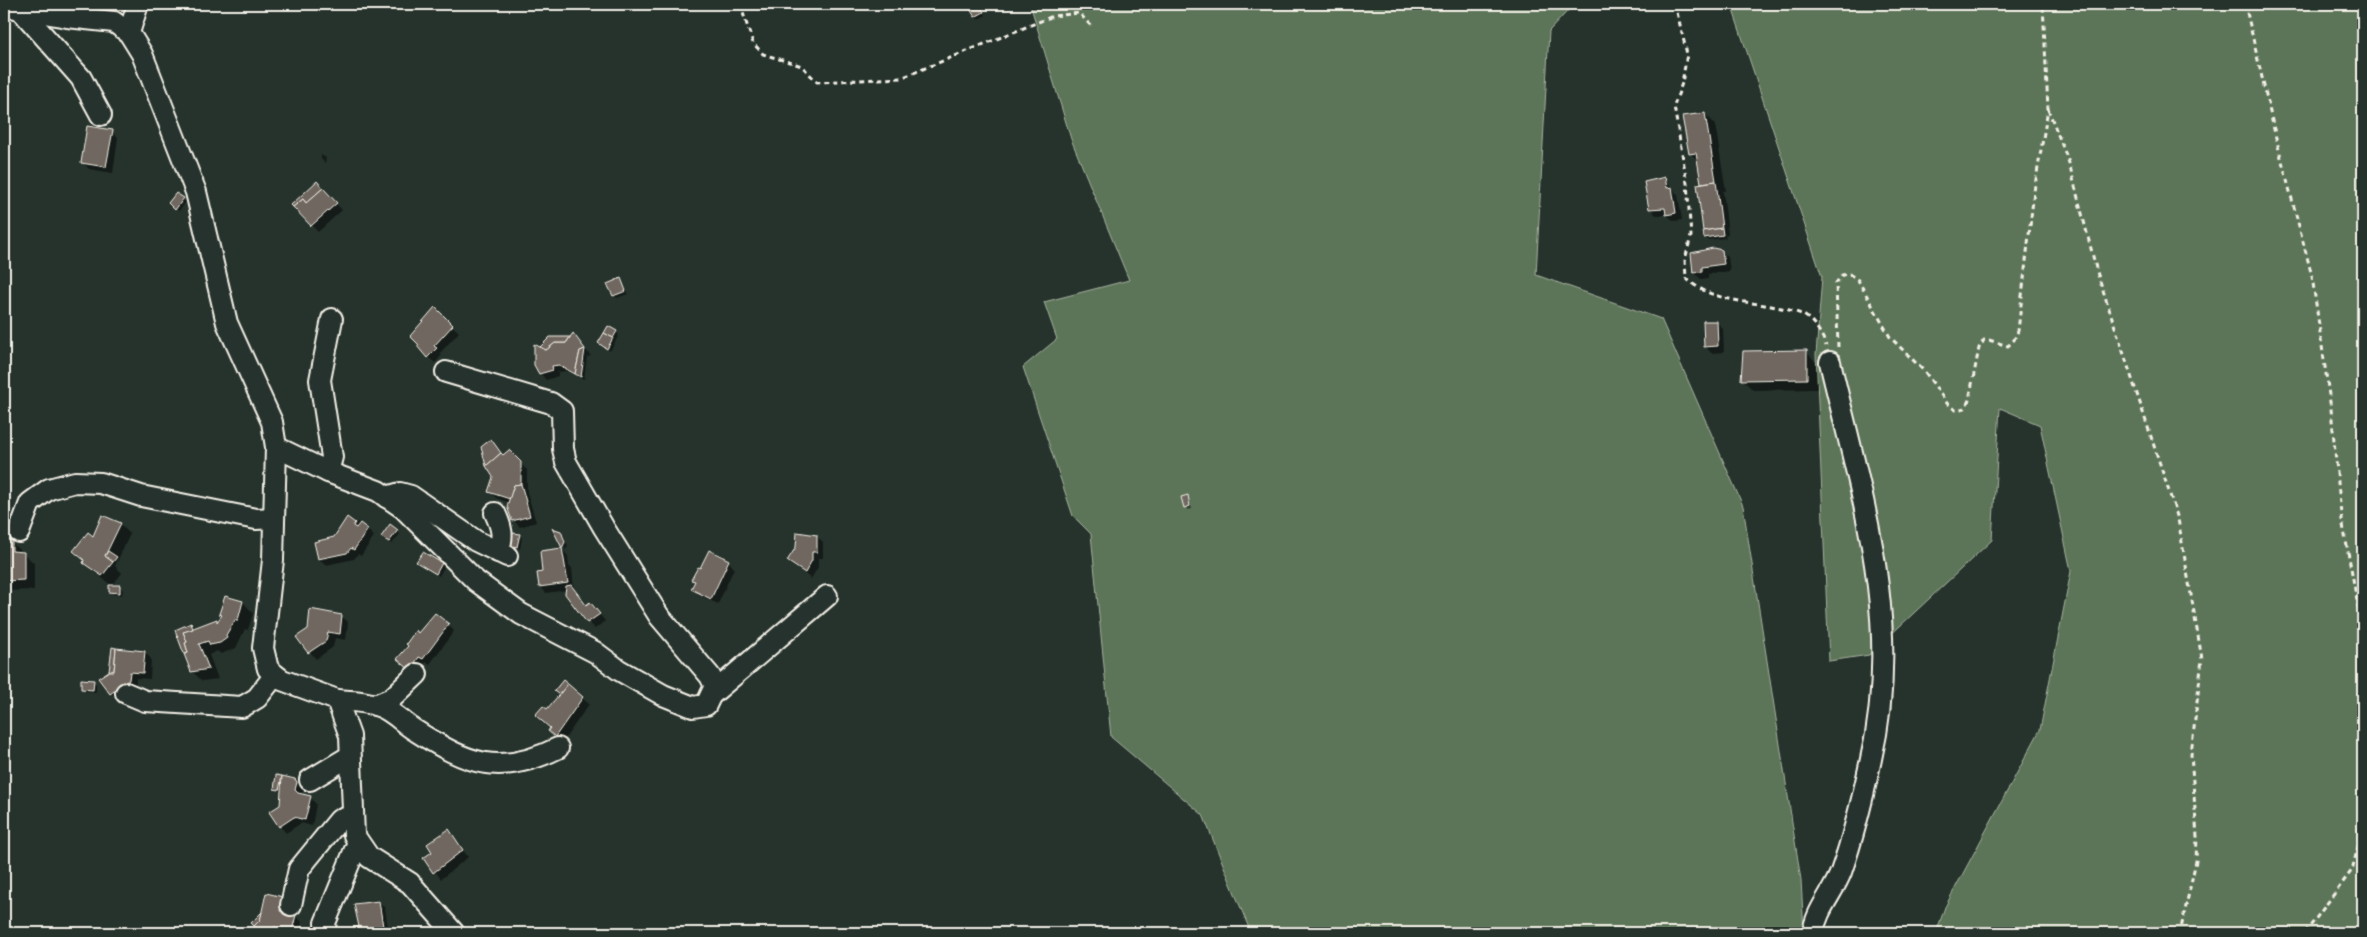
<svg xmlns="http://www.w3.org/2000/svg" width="2367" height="937" viewBox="0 0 2367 937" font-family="Itim,sans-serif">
	<rect width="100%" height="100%" fill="#26332d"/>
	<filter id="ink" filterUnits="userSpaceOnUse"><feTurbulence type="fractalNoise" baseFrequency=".02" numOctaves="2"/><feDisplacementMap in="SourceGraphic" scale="10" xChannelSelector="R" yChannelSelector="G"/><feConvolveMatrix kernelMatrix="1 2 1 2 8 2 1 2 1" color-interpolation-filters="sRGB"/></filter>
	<g filter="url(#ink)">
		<g fill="#5c7459" stroke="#a8b2a0">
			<path d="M1030,4H1574L1549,31L1536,275L1661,319L1743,506L1801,880L1804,933H1251L1203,815L1111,737L1091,534L1073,516L1023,367L1057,339L1044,302L1129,280L1071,139Z"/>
			<path d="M1731,4H2363V933H1936L1945,907L2040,730L2071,571L2040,425L2000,408L1992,540L1869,655L1829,661L1816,355L1822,277Z"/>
		</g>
		<g fill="#0007">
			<path d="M979,5L986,15L978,19L976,16Z"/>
			<path d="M1705,114L1715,124L1726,191H1723L1728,234L1725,235L1726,238L1708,240L1705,237V184L1699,162L1690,153Z"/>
			<path d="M112,132L118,138L113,173L89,169L82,162Z"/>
			<path d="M321,155L326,158L325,163L321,159Z"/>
			<path d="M1664,179L1678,195L1682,220L1674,221L1667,215H1656L1650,208Z"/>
			<path d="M317,183L342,210L318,232L293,205Z"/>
			<path d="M183,199L186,202L179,211L170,203Z"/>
			<path d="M1721,251L1728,257L1730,271L1708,274V279H1701L1694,273Z"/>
			<path d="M621,280L628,294L617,298L614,295Z"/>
			<path d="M435,309L459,332L440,353L442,355L435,363L428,357Z"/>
			<path d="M1717,322L1723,329L1724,352L1711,353L1705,346Z"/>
			<path d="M616,332L619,335L610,351L599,343Z"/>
			<path d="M550,338L571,339L579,342L591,356L587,357L584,379L566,371L558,372V376L546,380L540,373Z"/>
			<path d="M1806,352L1816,362L1817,389L1753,390L1743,380Z"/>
			<path d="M508,452L527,470V492L536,522L520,527L513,520L510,503L496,498L490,492L503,457Z"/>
			<path d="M1188,496L1192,509L1188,510L1185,507Z"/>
			<path d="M357,522L374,536L361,556L358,554L354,559L326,565L319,559L335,538Z"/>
			<path d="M120,524L130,534L115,566L122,573L112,586L84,563L94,538Z"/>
			<path d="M554,530L563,535L568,546L566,550Z"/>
			<path d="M397,531L400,534L392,544L386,540Z"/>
			<path d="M519,535L522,538L520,549L511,544Z"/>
			<path d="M816,536L823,542V558H818V567L811,579L789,561Z"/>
			<path d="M4,542H11L34,563V590L4,591Z"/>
			<path d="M562,549L568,556L569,565L572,568L574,590L587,606L590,603L605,621L595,629L566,594L567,590L546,593L540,586L544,573Z"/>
			<path d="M728,561L734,568L718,604L699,595L692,588L696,582L693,579Z"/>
			<path d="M418,562L441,564L444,567L439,576Z"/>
			<path d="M120,587L123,590L122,595L113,594L110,591Z"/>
			<path d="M243,602L253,613L248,630L245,629L236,648L221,654L217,651L209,655L218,679L202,681L192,671L191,624L195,629L216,621L218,623Z"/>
			<path d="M341,616L348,622L346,640L335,638L333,647L316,659L298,637Z"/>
			<path d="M448,625L454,631L430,664L426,662L417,675L405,665L418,634Z"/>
			<path d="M145,652L151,659L150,679L136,678V686L118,700L111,693V671Z"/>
			<path d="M93,681L96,684V692L85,691L82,688Z"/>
			<path d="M582,698L589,704L562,743L549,731L551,728L548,711Z"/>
			<path d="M277,777L294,780L303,790L301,796L310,797L316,804L312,826L301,823L286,833L280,826L270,812L281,805L282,792L275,789Z"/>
			<path d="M449,831L468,857L441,879L425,858L434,852Z"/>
			<path d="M283,899L287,914L295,916L302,922L299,933H263L253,923Z"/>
			<path d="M378,902L385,908L389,933H355L354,929L361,928Z"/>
		</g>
		<g fill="#706861" stroke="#f4f1e8">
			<path d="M979,4L984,12L975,17L970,9Z"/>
			<path d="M1705,113L1716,181L1701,183L1696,153L1689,154L1682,116Z"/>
			<path d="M87,126L113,130L106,167L81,163Z"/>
			<path d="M1665,177L1667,188L1672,187L1676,213L1666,215L1665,208L1649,209L1644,182Z"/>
			<path d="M317,181L323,188L306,203L303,199L293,207L291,205Z"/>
			<path d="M1716,181L1722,228L1703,231L1697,184Z"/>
			<path d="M323,188L337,203L311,226L293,207L303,199L306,203Z"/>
			<path d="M176,193L184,198L175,210L168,203Z"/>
			<path d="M1722,228L1723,235L1704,238L1703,231Z"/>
			<path d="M1713,248L1722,250L1724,264L1702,267V272L1693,273L1691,253Z"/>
			<path d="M621,278L626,291L613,296L607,284Z"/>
			<path d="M435,307L453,325L434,346L437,348L427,358L417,346L419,345L410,336Z"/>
			<path d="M1703,321H1717L1718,346L1704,347Z"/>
			<path d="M608,326L617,331L613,338L604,333Z"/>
			<path d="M573,333L585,349L580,351L575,374L559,365L552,366L553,370L539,374L534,365V344L546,350L555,343H566Z"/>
			<path d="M604,333L613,338L607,349L598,343Z"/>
			<path d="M550,337H570L566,343H555L546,350L540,347Z"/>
			<path d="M585,349L581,377L575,374L580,351Z"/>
			<path d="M1807,350V379L1741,380L1743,351Z"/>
			<path d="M491,439L501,453L486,466L481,447Z"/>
			<path d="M509,450L521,462V484L514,485L510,499L488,492L493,477L486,466L501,453L503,455Z"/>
			<path d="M521,484L530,516L512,521L507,506L514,485Z"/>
			<path d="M1188,495L1190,506L1184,508L1181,497Z"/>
			<path d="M102,515L121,523L105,556L113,562L102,576L83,563L84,560L73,551L88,532L93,536Z"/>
			<path d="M347,517L355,523L353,526L356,528L360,523L368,529L354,550L351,548L347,553L318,559L314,542L334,537Z"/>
			<path d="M390,524L398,530L389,542L381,537Z"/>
			<path d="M552,528L561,531L565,542L562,548Z"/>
			<path d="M797,532L817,535V552H812V560L805,573L787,561L796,547Z"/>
			<path d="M513,533L520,534L517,547L509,545Z"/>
			<path d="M4,540H12V551L24,552V580L4,581Z"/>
			<path d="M562,548L568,583L539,587L537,573L542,572L540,551Z"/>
			<path d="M709,550L729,560L711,599L691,589L695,581L691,580L698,567L700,568Z"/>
			<path d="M108,551L117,557L113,562L105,556Z"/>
			<path d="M423,552L442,563L436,574L416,562Z"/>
			<path d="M109,585H120V593L109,592Z"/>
			<path d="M571,585L586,605L590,602L600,614L587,623L565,594L566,586Z"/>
			<path d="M225,596L243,601L238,620H235L226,635L227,638L220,643L210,645L208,641L199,644L209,669L191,672L184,654L188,653L185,643L187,642L183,632L217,619V622L222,615L219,614Z"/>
			<path d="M310,609L342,615L340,634L328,632L326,641L308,653L296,637L308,629Z"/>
			<path d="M435,613L449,624L423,659L419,657L410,670L397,659L408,646L406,644L416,630L418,633Z"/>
			<path d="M191,623L193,629L183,632L187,642L185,643L188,653L184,654L175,630Z"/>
			<path d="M112,647L116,648L114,671H109Z"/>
			<path d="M116,648L145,651L143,673L130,672L129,680L110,694L98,678L109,671H114Z"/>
			<path d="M81,679L94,680L93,690L81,689Z"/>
			<path d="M563,680L568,684L559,695L554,691Z"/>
			<path d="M568,684L583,697L555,737L548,731L550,728L535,715L543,706L547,709Z"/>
			<path d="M276,775L282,776L279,790L274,789Z"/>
			<path d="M282,776L295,779L297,782L295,790L298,793L311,796L305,820L294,817L279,827L269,812L280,805Z"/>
			<path d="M449,829L463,850L433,873L423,858L432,852L427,844Z"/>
			<path d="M266,893L283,897L280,911L296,915L292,931L274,927L268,933H262L254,926L260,920Z"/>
			<path d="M379,901L384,933H354L352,928L359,927L354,904Z"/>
			<path d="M262,912L260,920L254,926L251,923Z"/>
		</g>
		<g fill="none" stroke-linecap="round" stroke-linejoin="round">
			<g stroke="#f4f1e8" stroke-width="24">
				<g id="minor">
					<path d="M4,6L67,17L114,22L129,33L142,54L196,192L227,323L272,422L276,447L273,560L263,648L268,669L282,680L337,700L350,736L354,835L369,857L410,883L454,933"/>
					<path d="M20,9L81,78L101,115"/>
					<path d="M129,33L138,4"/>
					<path d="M276,447L328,472L378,491L403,508L476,581L521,614L595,652L619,670L663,695L693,707L706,705L715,686L710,676L659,616L604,528L566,462L563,449L562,411L551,403L446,372"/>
					<path d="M328,472L332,457L320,380L332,319"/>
					<path d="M386,497L400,493L411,496L476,541L507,556"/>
					<path d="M495,513C502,528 504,536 498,552"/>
					<path d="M19,532L30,503L49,489L75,482L101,483L141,496L256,519L274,518"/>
					<path d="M126,693L145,701L242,707L257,698L275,675"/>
					<path d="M712,694L827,596"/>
					<path d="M337,700C352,701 367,701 381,707C394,712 404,724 416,731C468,764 499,777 558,748"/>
					<path d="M375,705L392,698L417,674"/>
					<path d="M310,780L350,756"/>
					<path d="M291,905L299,869L339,820L352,816"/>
					<path d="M326,933L325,923L358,842"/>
					<path d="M1813,933C1816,910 1833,893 1841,872C1854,835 1863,797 1871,759C1903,622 1861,494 1830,362"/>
				</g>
			</g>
			<g stroke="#f4f1e8" stroke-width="3" stroke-dasharray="5 4" stroke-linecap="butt">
				<path d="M740,4L753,43L763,54L802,66L817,82L901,78L1053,16L1079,13L1093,28"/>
				<path d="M1675,4L1687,54L1682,83L1674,106L1687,183L1691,236L1685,260L1686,278C1716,307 1764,299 1801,314C1812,318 1823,335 1826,346"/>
				<path d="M2245,4L2276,138L2312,276L2331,409L2341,514L2363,633"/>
				<path d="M2048,109L2069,163L2097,272L2178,519L2202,659L2191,754L2197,837L2196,861L2180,933"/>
				<path d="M1838,347L1836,283L1842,275L1849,274L1858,280L1890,337L1925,372L1949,406L1956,410L1965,408L1969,400L1979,348L1984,340H1989L2008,346L2014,340L2018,331L2034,191L2048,109L2043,4"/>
				<path d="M2305,933L2352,870L2358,847L2363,784"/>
			</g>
			<use href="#minor" stroke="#26332d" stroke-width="20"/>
		</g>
	</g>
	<rect width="2367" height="937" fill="none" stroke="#26332d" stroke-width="20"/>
	<rect x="10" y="10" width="2347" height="917" fill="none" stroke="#f4f1e8" stroke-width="2" filter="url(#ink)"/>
</svg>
